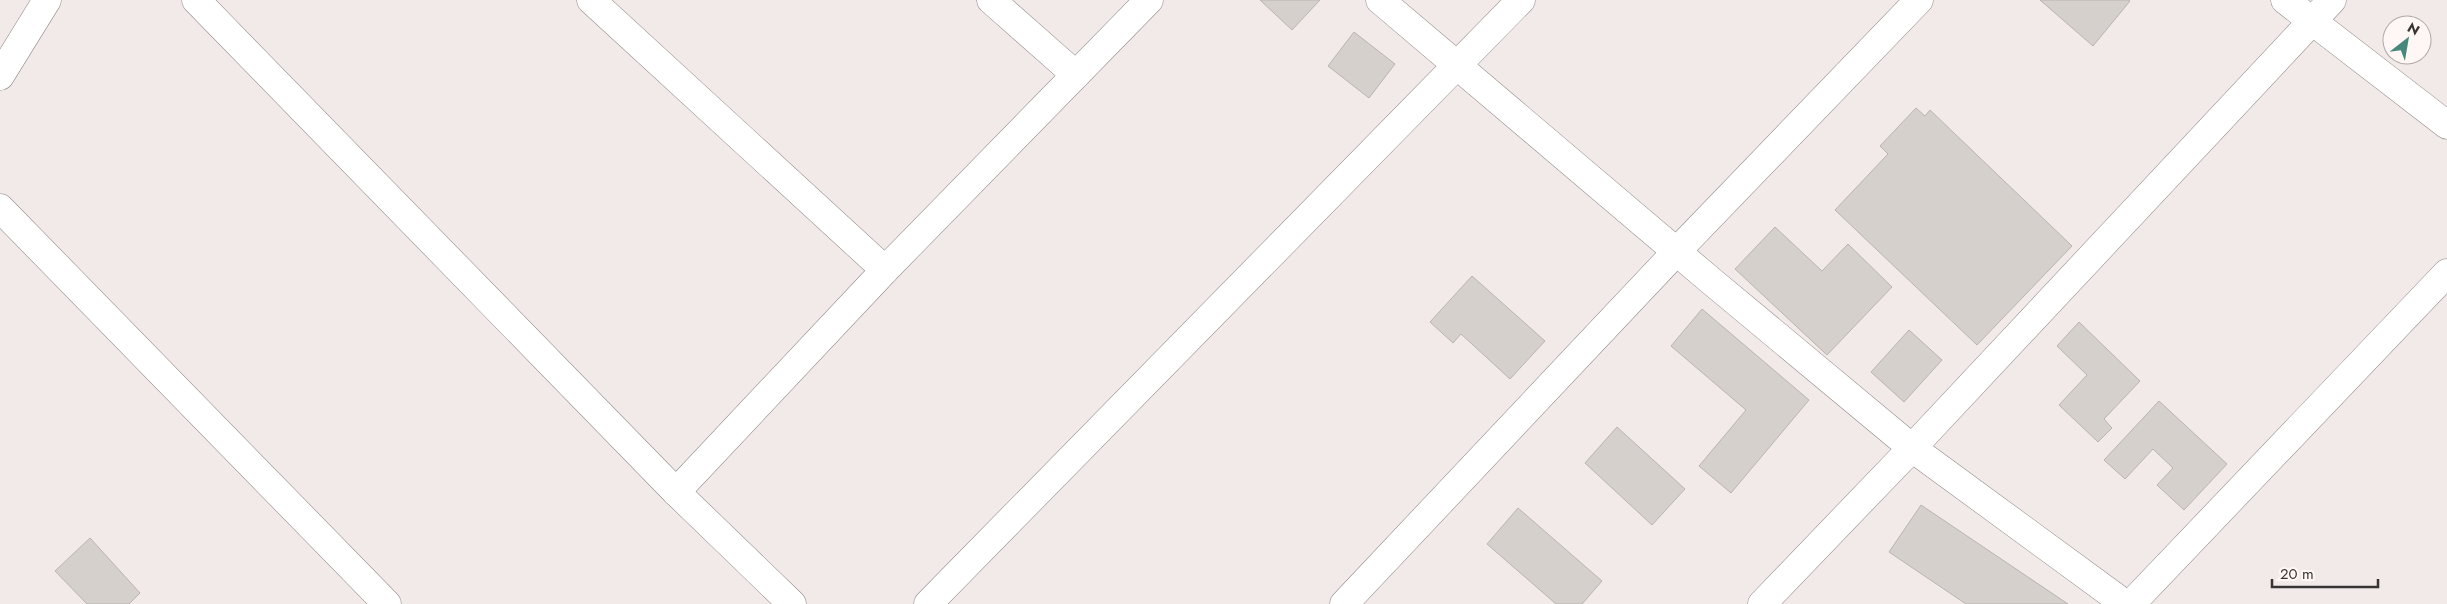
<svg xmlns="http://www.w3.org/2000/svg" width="2447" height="604" viewBox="0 0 2447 604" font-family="Jost,sans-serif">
	<rect width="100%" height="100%" fill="#f1eae9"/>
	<g fill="#d5d0cc" stroke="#b9b4b0">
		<path d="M1260,0H1320L1292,30Z"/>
		<path d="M2040,0H2128L2130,1L2093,46Z"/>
		<path d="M1354,32L1395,64L1369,98L1328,66Z"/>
		<path d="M1916,108L1925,116L1930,110L2072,246L1977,345L1835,210L1888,154L1880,146Z"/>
		<path d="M1775,227L1822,271L1848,244L1892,287L1827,355L1735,269Z"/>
		<path d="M1472,276L1545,341L1510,379L1461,334L1453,343L1430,322Z"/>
		<path d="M1702,309L1809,400L1731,493L1699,466L1746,410L1671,346Z"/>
		<path d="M2079,322L2140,381L2104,419L2112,428L2098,442L2059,405L2087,375L2057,346Z"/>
		<path d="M1909,330L1942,360L1904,402L1871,372Z"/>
		<path d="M2159,401L2227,464L2184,510L2157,485L2173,468L2153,449L2125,479L2104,460Z"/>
		<path d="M1617,427L1685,489L1652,525L1585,463Z"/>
		<path d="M1921,505L2068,604H1966L1889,552Z"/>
		<path d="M1518,508L1602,581L1582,604H1556L1487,544Z"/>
		<path d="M90,538L140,593L129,604H87L55,571Z"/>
	</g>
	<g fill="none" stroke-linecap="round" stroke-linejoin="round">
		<g stroke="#8e8886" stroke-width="29">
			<g id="minor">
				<path d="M196,0L676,492L792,604"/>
				<path d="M591,0L885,270"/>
				<path d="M991,0L1076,75"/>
				<path d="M1380,0L1710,280L1912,448L2125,604"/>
				<path d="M0,76L47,0"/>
				<path d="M0,208L387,604"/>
				<path d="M676,492L885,270L1149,0"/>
				<path d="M928,604L1521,0"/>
				<path d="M1762,604L1912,448L2332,0"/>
				<path d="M2131,604L2447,273"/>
			</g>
		</g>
		<g stroke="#8e8886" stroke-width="29">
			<g id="tertiary">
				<path d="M2285,0L2447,125"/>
				<path d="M1344,604L1677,251L1919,0"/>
			</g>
		</g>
		<use href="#minor" stroke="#fff" stroke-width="28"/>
		<use href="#tertiary" stroke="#fff" stroke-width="28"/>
	</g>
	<g transform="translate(2407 40) rotate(31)"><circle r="24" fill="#fff7f6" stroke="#afa9a8"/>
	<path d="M0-4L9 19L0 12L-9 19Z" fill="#46897a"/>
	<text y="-8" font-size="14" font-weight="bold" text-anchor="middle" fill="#373534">N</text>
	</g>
	<path d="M2272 579v8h106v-8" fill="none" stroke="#373534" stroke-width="2.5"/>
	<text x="2280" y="579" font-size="15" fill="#373534" stroke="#fff7f6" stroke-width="4" paint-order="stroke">20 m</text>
</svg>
